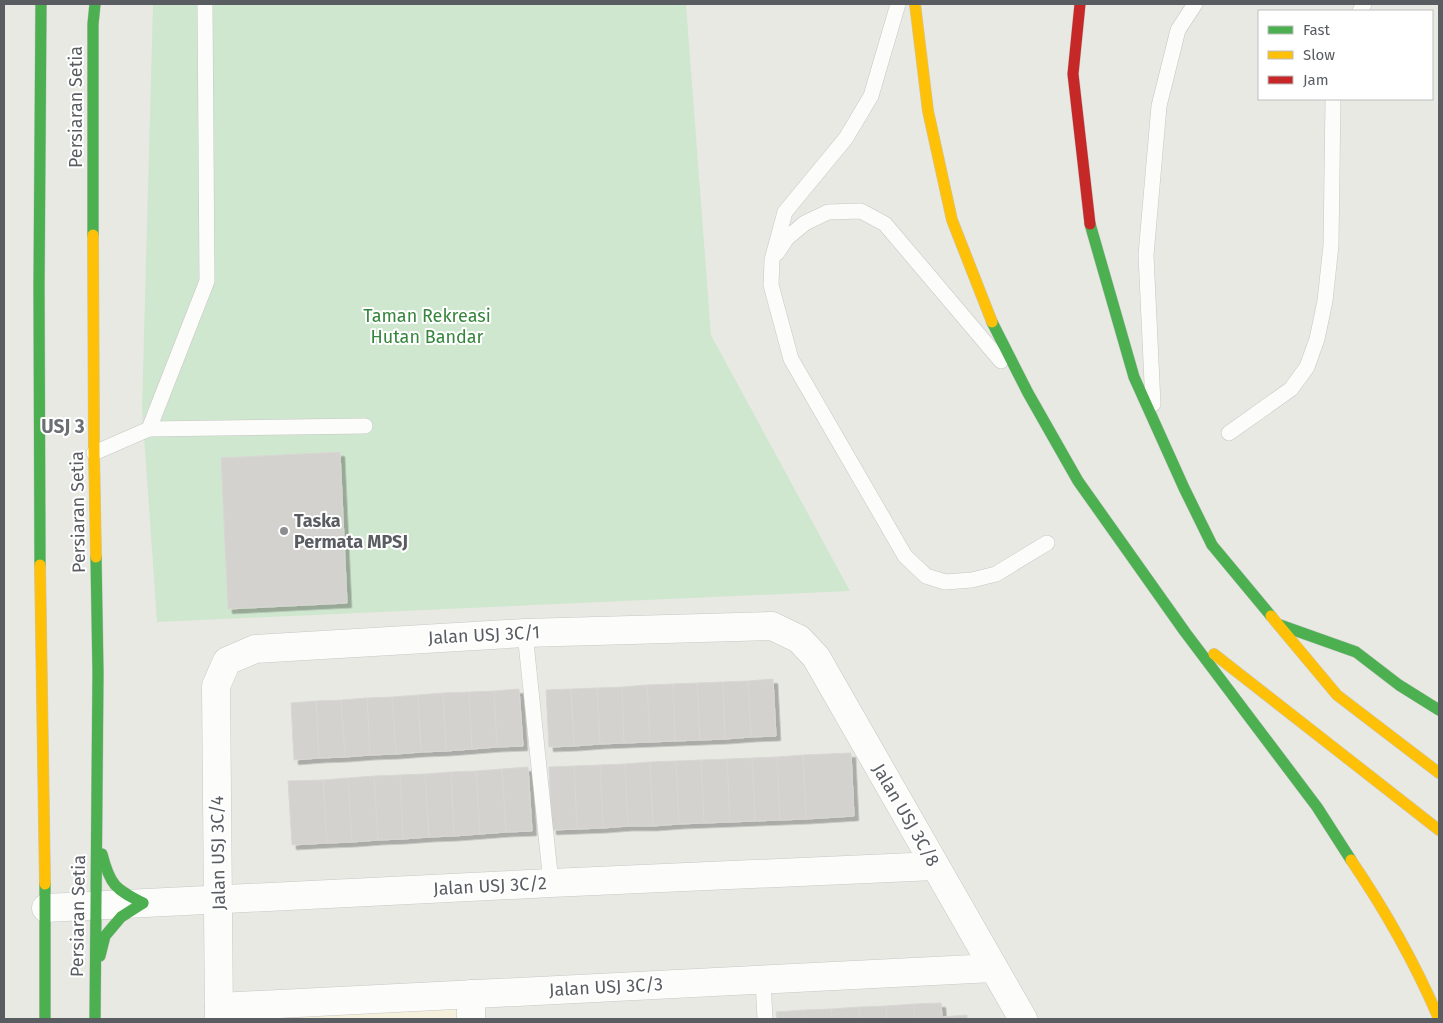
<svg xmlns="http://www.w3.org/2000/svg" width="1443" height="1023" viewBox="0 0 1443 1023" font-family="'Fira Sans',sans-serif">
	<defs>
		<filter id="shadow"><feDropShadow dx="4.5" dy="4.5" stdDeviation="0" flood-color="#0004"/></filter>
	</defs>
	<rect width="100%" height="100%" fill="#e9e9e4"/>
	<path fill="#f5f0db" d="M461,1005V1019H230Z"/>
	<path fill="#d0e7cf" d="M153,4H686L711,335L850,591L157,622L142,407Z"/>
	<g fill="#d3d2cf" stroke="#d8d7d3" filter="url(#shadow)">
		<path d="M340,452L347,603L228,609L221,458Z"/>
		<path d="M773,679L776,736L751,737L748,681Z"/>
		<path d="M748,681L751,737L725,739L723,682Z"/>
		<path d="M723,682L725,739L700,740L697,683Z"/>
		<path d="M697,683L700,740L675,741L673,684Z"/>
		<path d="M673,684L675,741L650,742L647,685Z"/>
		<path d="M647,685L650,742L624,743L622,687Z"/>
		<path d="M622,687L624,743L600,744L597,688Z"/>
		<path d="M597,688L600,744L574,746L571,689Z"/>
		<path d="M519,689L523,746L497,747L494,691Z"/>
		<path d="M571,689L574,746L549,747L546,690Z"/>
		<path d="M494,691L497,747L472,749L469,692Z"/>
		<path d="M469,692L472,749L446,751L443,693Z"/>
		<path d="M443,693L446,751L421,752L418,695Z"/>
		<path d="M418,695L421,752L396,754L392,697Z"/>
		<path d="M392,697L396,754L370,755L367,698Z"/>
		<path d="M367,698L370,755L345,757L341,700Z"/>
		<path d="M341,700L345,757L319,758L316,701Z"/>
		<path d="M316,701L319,758L294,760L291,703Z"/>
		<path d="M851,753L854,816L806,819L803,755Z"/>
		<path d="M803,755L806,819L780,820L777,757Z"/>
		<path d="M777,757L780,820L755,821L752,758Z"/>
		<path d="M752,758L755,821L730,822L727,759Z"/>
		<path d="M727,759L730,822L704,823L701,760Z"/>
		<path d="M701,760L704,823L679,824L676,761Z"/>
		<path d="M676,761L679,824L653,826L650,762Z"/>
		<path d="M650,762L653,826H628L625,764Z"/>
		<path d="M625,764L628,826L603,828L600,765Z"/>
		<path d="M600,765L603,828L577,829L574,766Z"/>
		<path d="M574,766L577,829L552,830L549,767Z"/>
		<path d="M528,767L532,831L506,832L502,769Z"/>
		<path d="M502,769L506,832L480,834L476,771Z"/>
		<path d="M476,771L480,834L454,836L451,772Z"/>
		<path d="M451,772L454,836L429,837L425,774Z"/>
		<path d="M425,774L429,837L403,839L400,775Z"/>
		<path d="M400,775L403,839L378,840L374,776Z"/>
		<path d="M374,776L378,840L352,842L348,778Z"/>
		<path d="M348,778L352,842L327,843L323,780Z"/>
		<path d="M323,780L327,843L292,845L288,781Z"/>
		<path d="M941,1003L942,1017L967,1015V1019H914V1004Z"/>
		<path d="M914,1004V1019H887L886,1006Z"/>
		<path d="M886,1006L887,1019H859V1007Z"/>
		<path d="M859,1007V1019H832L831,1009Z"/>
		<path d="M831,1009L832,1019H805L804,1010Z"/>
		<path d="M804,1010L805,1019H777L776,1012Z"/>
	</g>
	<g fill="none" stroke-linecap="round" stroke-linejoin="round">
		<g stroke="#c6c6c4" stroke-width="16">
			<g id="lane">
				<path d="M898,4L871,96L846,138L785,212L772,260L771,285L791,359L905,556L926,576L945,582L972,580L996,574L1047,543"/>
				<path d="M1360,11L1364,4"/>
				<path d="M777,253L787,238L805,223L828,212L861,211L885,224L1001,361"/>
				<path d="M1153,404L1146,255L1159,106L1178,30L1195,4"/>
				<path d="M149,429L207,281L205,4"/>
				<path d="M1229,433L1291,389L1307,367L1317,339L1325,301L1331,245L1333,99"/>
				<path d="M94,453L149,429L365,426"/>
				<path d="M525,633L551,883"/>
				<path d="M763,980L765,1019"/>
			</g>
		</g>
		<g stroke="#c6c6c4" stroke-width="29">
			<g id="street">
				<path d="M46,908L551,883L935,866"/>
				<path d="M471,994V1019"/>
				<path d="M219,1007L993,968"/>
				<path d="M219,1019L216,686L227,661L255,649L525,633L772,626L799,639L816,657L1023,1019"/>
			</g>
		</g>
		<g stroke="#c6c7c6" stroke-width="12">
			<g id="fast">
				<path d="M1090,224L1134,377L1184,488L1212,545L1271,616"/>
				<path d="M93,235V24L95,4"/>
				<path d="M992,322L1028,393L1078,481L1185,632L1317,807L1351,860"/>
				<path d="M40,565L39,287L41,4"/>
				<path d="M1280,625L1356,652L1399,685L1439,710"/>
				<path d="M102,854C110,885 115,889 143,903"/>
				<path d="M100,956L105,936L121,917L143,903"/>
				<path d="M45,1019V884"/>
				<path d="M95,1019L98,673L96,557"/>
			</g>
		</g>
		<g stroke="#c6c7c6" stroke-width="12">
			<g id="slow">
				<path d="M915,4L928,111L952,220L992,322"/>
				<path d="M93,235L94,453L96,557"/>
				<path d="M40,565L45,884"/>
				<path d="M1271,616L1337,695L1439,773"/>
				<path d="M1214,654L1439,830"/>
				<path d="M1351,860C1385,910 1415,963 1439,1019"/>
			</g>
		</g>
		<g stroke="#c6c7c6" stroke-width="12">
			<path id="jam" d="M1080,4L1073,74L1090,224"/>
		</g>
		<use href="#lane" stroke="#fcfcfb" stroke-width="15"/>
		<use href="#street" stroke="#fcfcfb" stroke-width="28"/>
		<use href="#fast" stroke="#4caf50" stroke-width="11"/>
		<use href="#slow" stroke="#ffc107" stroke-width="11"/>
		<use href="#jam" stroke="#c62828" stroke-width="11"/>
	</g>
	<circle fill="#8b8e90" stroke="#fff" stroke-width="2" cx="284" cy="531" r="5"/>
	<g text-anchor="middle" stroke-width="4" stroke-linejoin="round" paint-order="stroke">
		<g font-size="18" fill="#595d62" stroke="#fff">
			<text transform="translate(76 107) rotate(-90)" y="6">Persiaran Setia</text>
			<text transform="translate(78 512) rotate(-91)" y="6">Persiaran Setia</text>
			<text transform="translate(484 635) rotate(-3)" y="6">Jalan USJ 3C/1</text>
			<text transform="translate(906 815) rotate(60)" y="6">Jalan USJ 3C/8</text>
			<text transform="translate(218 853) rotate(-91)" y="6">Jalan USJ 3C/4</text>
			<text transform="translate(490 886) rotate(-3)" y="6">Jalan USJ 3C/2</text>
			<text transform="translate(78 916) rotate(-89)" y="6">Persiaran Setia</text>
			<text transform="translate(606 987) rotate(-3)" y="6">Jalan USJ 3C/3</text>
		</g>
		<g font-size="18" fill="#35853c" stroke="#fff">
			<text x="427" y="322">Taman Rekreasi<tspan x="427" dy="21">Hutan Bandar</tspan></text>
		</g>
		<g font-size="18" font-weight="bold" fill="#595d62" stroke="#fff" text-anchor="start">
			<text x="294" y="527">Taska<tspan x="294" dy="21">Permata MPSJ</tspan></text>
		</g>
		<g font-size="19" font-weight="bold" fill="#6a6f74" stroke="#fff">
			<text x="63" y="433">USJ 3</text>
		</g>
	</g>
	<rect width="1443" height="1023" fill="none" stroke="#595d62" stroke-width="10"/>
	<rect x="1258" y="10" width="175" height="90" fill="#ffffff" stroke="#bdbec0"/>
	<rect x="1268" y="26" width="25" height="8" fill="#4caf50" stroke="#bdbec0"/>
	<text x="1303" y="35" font-size="15" fill="#595d62">Fast</text>
	<rect x="1268" y="51" width="25" height="8" fill="#ffc107" stroke="#bdbec0"/>
	<text x="1303" y="60" font-size="15" fill="#595d62">Slow</text>
	<rect x="1268" y="76" width="25" height="8" fill="#c62828" stroke="#bdbec0"/>
	<text x="1303" y="85" font-size="15" fill="#595d62">Jam</text>
</svg>
